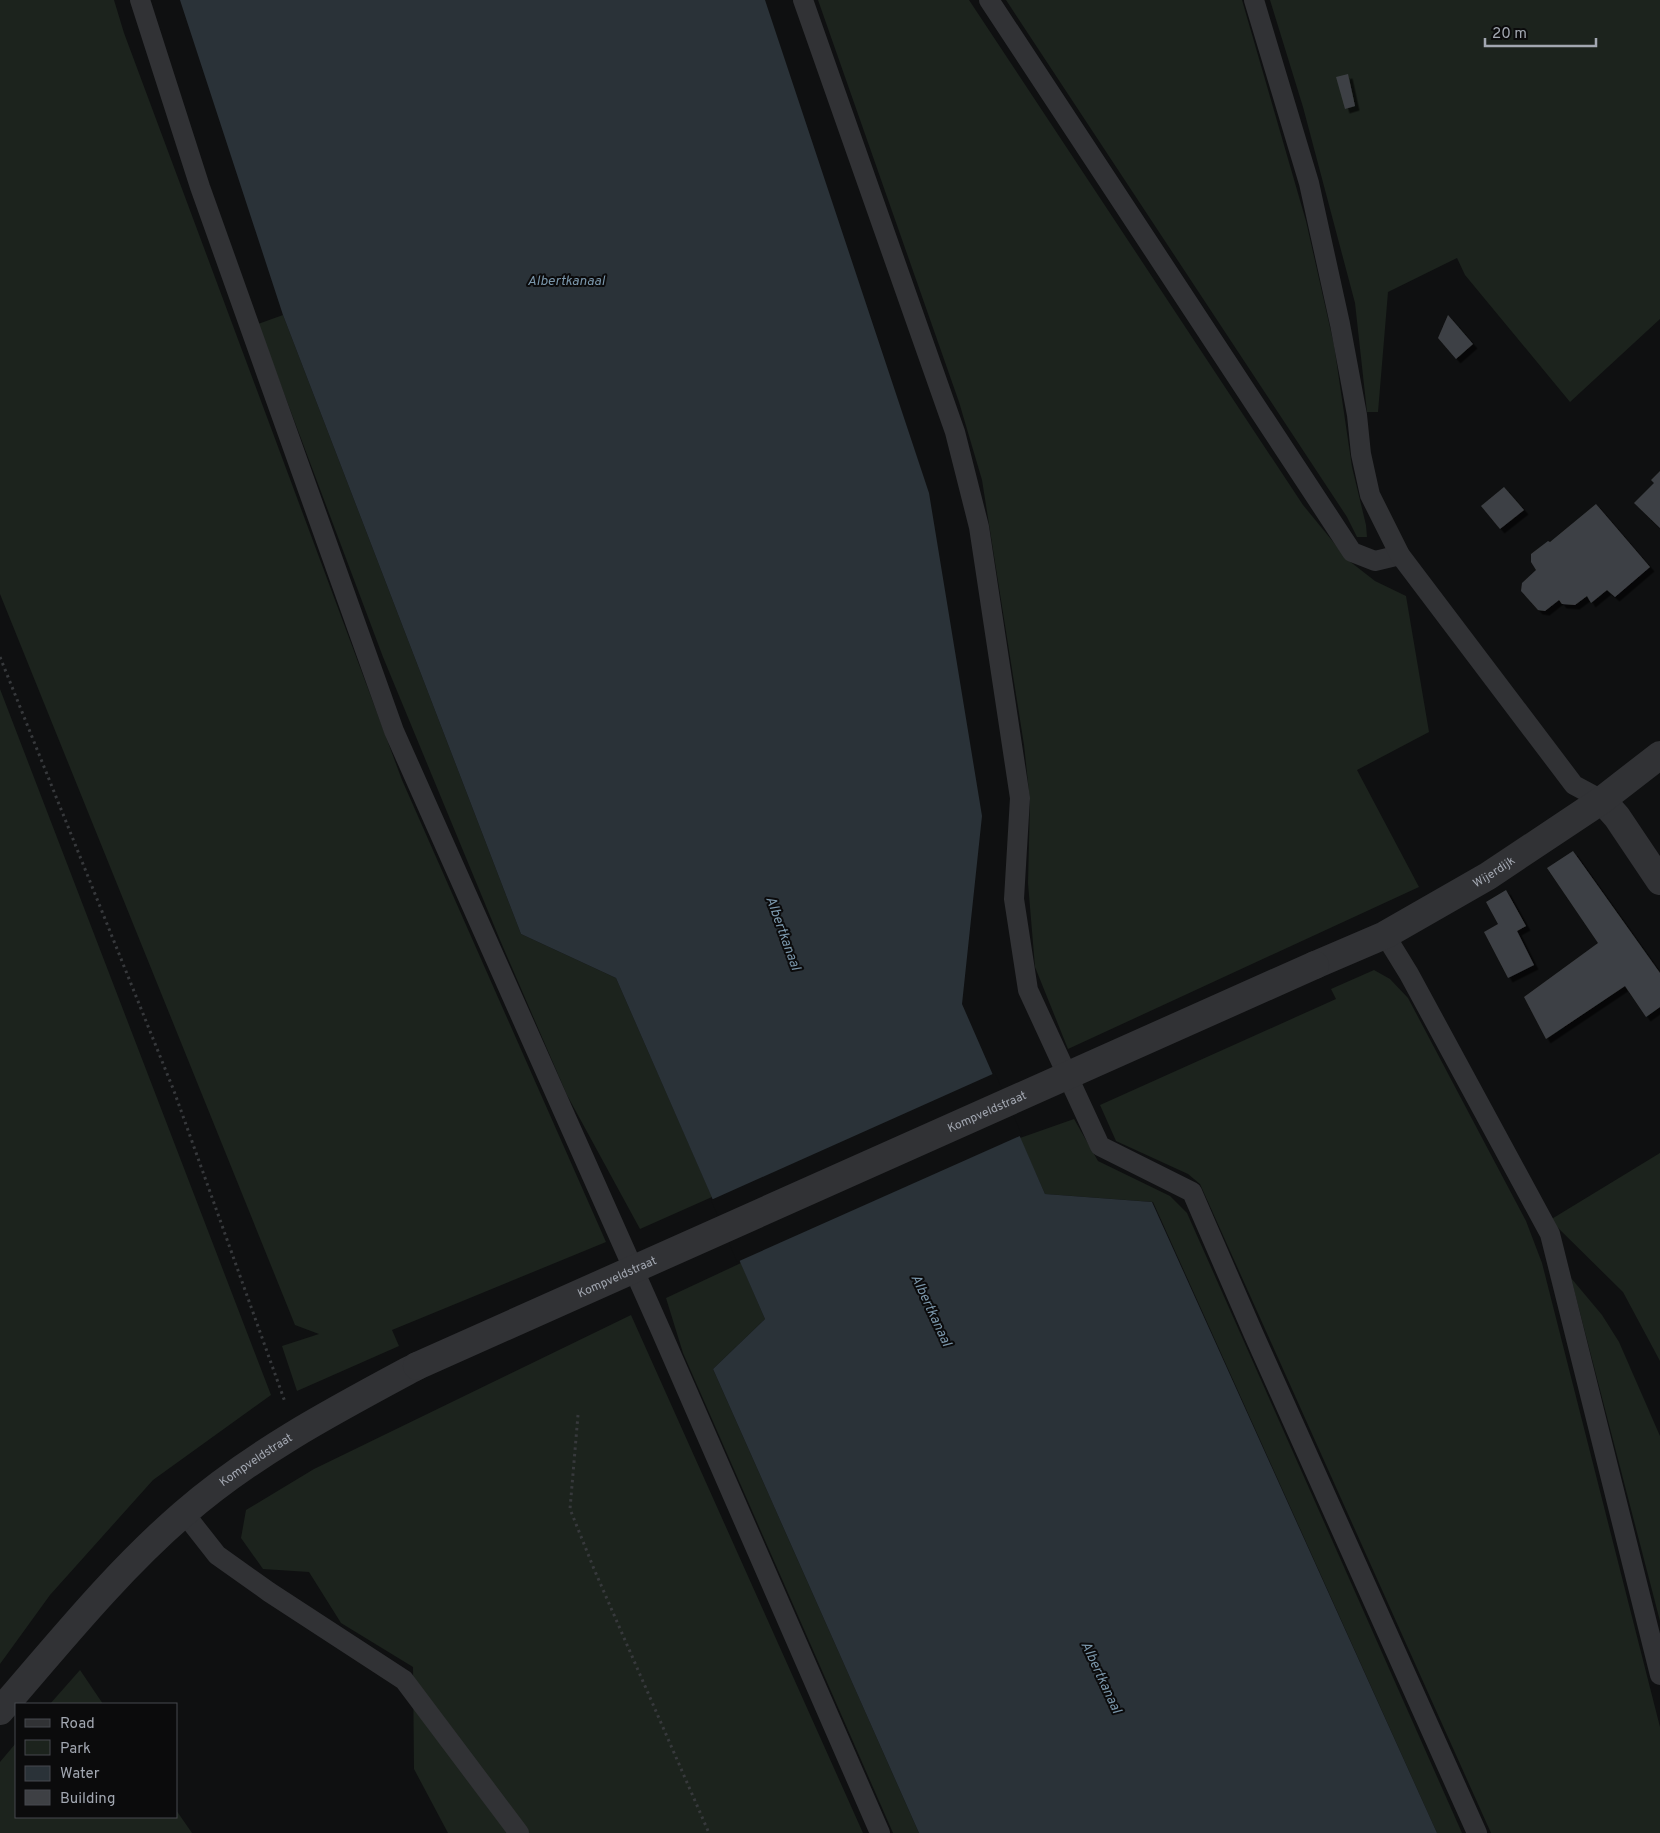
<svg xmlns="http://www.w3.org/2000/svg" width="1660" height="1833" viewBox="0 0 1660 1833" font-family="Overpass,sans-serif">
	<defs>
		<filter id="shadow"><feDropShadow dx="4.5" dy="4.5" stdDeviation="0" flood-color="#0009"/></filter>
	</defs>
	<rect width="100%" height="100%" fill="#0f1011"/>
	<g fill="#1c231d">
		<path d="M0,0H114L124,33L402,780L606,1242L392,1330L399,1346L297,1391L282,1346L319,1334L295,1325L0,594Z"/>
		<path d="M818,0H969L1303,505L1348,560L1375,581L1406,596L1429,732L1357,770L1419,887L1068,1049L1035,967L1028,883L1030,801L1024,745L982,480L959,402Z"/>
		<path d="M1006,0H1242L1306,221L1334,345L1352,467L1366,525L1367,537H1357L1347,517Z"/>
		<path d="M1270,0H1660V319L1570,402L1465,275L1457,258L1388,292L1378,412H1367L1355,303L1303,107Z"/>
		<path d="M283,315L521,934L616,978L712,1197L640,1229L567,1095L500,940L383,657L258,324Z"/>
		<path d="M0,689L271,1395L153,1480L50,1595L0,1664Z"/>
		<path d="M1374,970L1390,979L1408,998L1526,1221L1542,1263L1660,1727V1833H1491L1200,1184L1188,1174L1116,1141L1100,1105L1336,999L1331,989Z"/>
		<path d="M1074,1119L1098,1161L1170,1196L1187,1213L1462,1833H1437L1153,1202L1045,1194L1020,1138Z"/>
		<path d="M1660,1153V1361L1623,1292L1550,1220Z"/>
		<path d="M741,1263L765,1319L713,1369L919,1833H893L683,1353L666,1298Z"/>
		<path d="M1571,1278L1602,1315L1619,1342L1660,1436V1621Z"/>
		<path d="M631,1315L863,1833H448L414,1769L413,1667L341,1623L309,1572L263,1569L241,1538L246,1510L314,1469Z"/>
		<path d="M80,1670L103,1704H50Z"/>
		<path d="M16,1743V1817H176V1810L192,1833H0V1762Z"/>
	</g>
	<path fill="#2a3238" d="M180,0H765L929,493L982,816L962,1004L1045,1194L1152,1202L1437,1833H919L713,1369L765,1319L616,978L521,934L283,315Z"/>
	<path fill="#0f1011" d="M995,1073L1022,1135L737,1262L711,1200Z"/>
	<g fill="#3e4044" filter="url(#shadow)">
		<path d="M1348,74L1355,106L1345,109L1336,77Z"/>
		<path d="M1448,315L1473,344L1456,359L1438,338Z"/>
		<path d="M1660,471V528L1634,503L1654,483L1651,480Z"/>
		<path d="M1504,487L1524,510L1500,529L1481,506Z"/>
		<path d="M1596,504L1650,567L1615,597L1607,590L1591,603L1587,596L1575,605L1562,604L1559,600L1545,611L1538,610L1521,591L1522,583L1536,570L1531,562V554L1548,541L1550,542Z"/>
		<path d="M1573,851L1660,973V1007L1646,1017L1625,986L1546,1039L1524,997L1598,943L1547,868Z"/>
		<path d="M1506,890L1526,926L1517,931L1534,965L1508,978L1484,932L1498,924L1486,902Z"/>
	</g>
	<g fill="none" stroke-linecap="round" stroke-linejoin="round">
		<g stroke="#37393c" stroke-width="3" stroke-dasharray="2.5 4" stroke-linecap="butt">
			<path d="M0,657L174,1091L285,1402"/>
			<path d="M578,1415L570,1509L594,1569L709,1833"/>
		</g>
		<g stroke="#313235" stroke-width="20">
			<path d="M140,0L200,187L394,731L661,1331L880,1833"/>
			<path d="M803,0L955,432L979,527L1020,798L1014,899L1028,990L1100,1146L1192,1192L1254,1335L1477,1833"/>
			<path d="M989,0L1352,552L1375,561L1400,555"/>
			<path d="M1254,0L1309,183L1340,324L1357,415L1361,454L1370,495L1400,555L1574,785L1602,800"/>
			<path d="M1385,935L1409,974L1550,1234L1660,1675"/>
			<path d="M184,1513L217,1555L269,1592L404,1680L519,1833"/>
		</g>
		<path stroke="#313235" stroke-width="28" d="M1602,800L1617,817L1660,881"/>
		<g stroke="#313235" stroke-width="28">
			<path id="s1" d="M1315,965L1385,935L1488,876L1602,800L1660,755"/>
			<path id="s2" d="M0,1711C59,1643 115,1573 183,1514C253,1453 335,1410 417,1366"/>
		</g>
		<path stroke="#313235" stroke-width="28" id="s3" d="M417,1366L1315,965"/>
	</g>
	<g text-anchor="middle" stroke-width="4" stroke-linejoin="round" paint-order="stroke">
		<g font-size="12" fill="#a2a7b1" stroke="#0b0b0c">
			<text dy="4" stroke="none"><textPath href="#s1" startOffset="202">Wijerdijk</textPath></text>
			<text dy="4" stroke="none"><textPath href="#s3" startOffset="624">Kompveldstraat</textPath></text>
			<text dy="4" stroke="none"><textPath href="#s3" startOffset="219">Kompveldstraat</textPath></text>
			<text dy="4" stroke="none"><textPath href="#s2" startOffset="360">Kompveldstraat</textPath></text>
		</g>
		<g font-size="14" font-style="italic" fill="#7a96aa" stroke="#0b0b0c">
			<text x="566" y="285">Albertkanaal</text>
			<text transform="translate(784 933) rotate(70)" y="5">Albertkanaal</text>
			<text transform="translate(932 1310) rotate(65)" y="5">Albertkanaal</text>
			<text transform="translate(1102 1677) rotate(65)" y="5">Albertkanaal</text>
		</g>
	</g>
	<rect x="15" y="1703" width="162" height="115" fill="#0b0b0c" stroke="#47494e"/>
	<rect x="25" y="1719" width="25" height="8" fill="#313235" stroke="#47494e"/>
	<text x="60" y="1728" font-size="15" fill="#a2a7b1">Road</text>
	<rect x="25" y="1740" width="25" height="15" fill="#1c231d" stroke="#47494e"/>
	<text x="60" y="1753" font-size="15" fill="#a2a7b1">Park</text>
	<rect x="25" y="1766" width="25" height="15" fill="#2a3238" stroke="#47494e"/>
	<text x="60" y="1778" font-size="15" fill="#a2a7b1">Water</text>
	<rect x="25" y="1790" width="25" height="15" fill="#3e4044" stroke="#47494e"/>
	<text x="60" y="1803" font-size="15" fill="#a2a7b1">Building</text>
	<path d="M1485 38v8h111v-8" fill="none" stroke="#a2a7b1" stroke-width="2.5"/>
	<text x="1492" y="38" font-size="15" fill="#a2a7b1" stroke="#0b0b0c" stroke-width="4" paint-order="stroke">20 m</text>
</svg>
